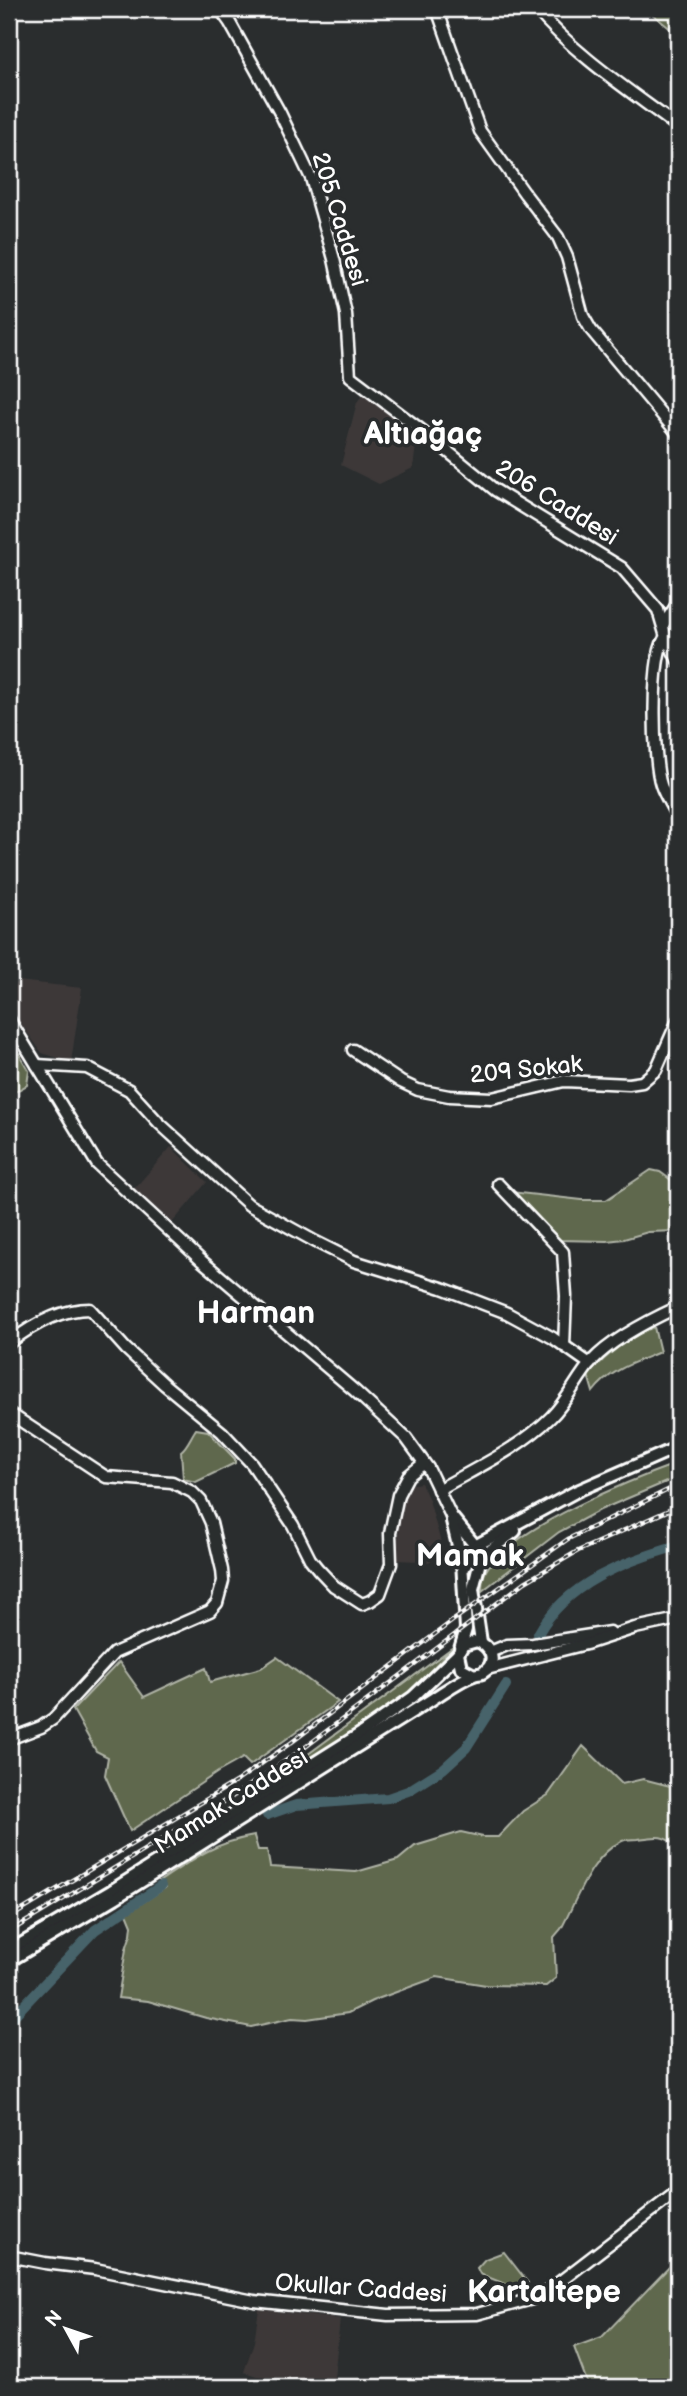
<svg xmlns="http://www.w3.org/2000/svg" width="687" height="2396" viewBox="0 0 687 2396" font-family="'Balsamiq Sans',sans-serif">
	<rect width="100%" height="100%" fill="#2a2d2e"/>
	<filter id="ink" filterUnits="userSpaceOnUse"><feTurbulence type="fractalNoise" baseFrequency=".0143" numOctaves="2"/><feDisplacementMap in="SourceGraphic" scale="14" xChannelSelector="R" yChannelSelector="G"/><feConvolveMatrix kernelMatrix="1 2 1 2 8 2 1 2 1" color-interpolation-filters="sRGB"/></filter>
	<g filter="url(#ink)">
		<g fill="#3d3939">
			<path d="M363,394L416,434L417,438L413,468L379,484L341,465L357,402Z"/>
			<path d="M18,981L82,988L71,1062L42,1053L9,1007V996Z"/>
			<path d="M171,1147L207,1182L172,1223L134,1189Z"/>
			<path d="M421,1483L429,1500L445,1557L421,1564L418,1561L397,1560L399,1513L408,1485Z"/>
			<path d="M259,2309L340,2319L334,2379L331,2383L257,2376L244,2372L254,2342Z"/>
		</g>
		<g fill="#5f674d" stroke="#afb3a6" stroke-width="2">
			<path d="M646,9H671L678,15V35Z"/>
			<path d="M9,1037L29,1071L27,1085L9,1095Z"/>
			<path d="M651,1170L660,1172L678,1185V1231L648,1232L624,1239L607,1241L557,1240L511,1192L582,1200H606Z"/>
			<path d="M654,1327L660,1352C636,1362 609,1370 593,1392L588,1375C607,1355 628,1336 654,1327Z"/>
			<path d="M196,1429L208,1431L235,1459V1463L196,1482L183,1479L181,1451C187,1447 191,1436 196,1429Z"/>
			<path d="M678,1463V1477L600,1510L559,1532L482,1591C482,1581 483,1574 489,1566C521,1525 628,1481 678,1463Z"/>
			<path d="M453,1647L412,1690L388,1708L285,1776L284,1772Z"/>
			<path d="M277,1657L338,1702L250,1765L243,1758L218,1772L130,1831L105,1775L108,1757L96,1751L73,1710L119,1662L144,1697L206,1668L210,1682L261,1668Z"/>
			<path d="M583,1746L622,1784L643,1779L678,1788V1847C663,1834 657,1836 638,1839C633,1839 627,1839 622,1841C590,1856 577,1900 561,1929L554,1937L556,1978L546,1986L486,1985L437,1977L372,2001L348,2013L307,2019L292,2018L251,2027L206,2018L148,2001L118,1998L126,1949L131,1934L132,1925L127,1913L165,1888L160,1881C193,1859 213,1843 254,1836L258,1850H267L270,1867L356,1872L398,1860L415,1846L461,1832L483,1837H498L523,1811L548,1795Z"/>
			<path d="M504,2252L528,2283L526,2288H515L480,2274L477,2268L485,2259Z"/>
			<path d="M673,2263L678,2269V2387H589L574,2347L602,2337Z"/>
		</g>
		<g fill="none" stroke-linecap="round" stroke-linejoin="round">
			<g stroke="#47636b" stroke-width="10">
				<path d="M538,1634C566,1583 625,1561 678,1546"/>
				<path d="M267,1815L296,1805L388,1798L408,1791L443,1769L466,1748L506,1685"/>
				<path d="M9,2021L95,1930L161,1886"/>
			</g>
			<g stroke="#fff" stroke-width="15">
				<g id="secondary">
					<path d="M220,9L230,23L280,113L311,178L334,259L346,314L350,376L424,432L495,490L622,568L658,610L666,637L678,661"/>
					<path d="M437,9L480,131L525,194L558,237L567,257L583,316L591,330L678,434"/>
					<path d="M536,9C576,56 629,90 678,127"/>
					<path d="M663,625L678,603"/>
					<path d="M666,637C650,652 653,763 661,785C665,797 673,808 678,819"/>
					<path d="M9,1019L97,1164L202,1261L355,1391L406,1438L428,1468L451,1516"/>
					<path d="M353,1050L401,1082L418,1090L449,1096L492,1098L564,1081L629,1084L642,1082L656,1070L678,1020"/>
					<path d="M37,1065L87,1068L129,1090L159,1123L249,1205L316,1242L354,1261L442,1288L507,1313L553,1338L590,1364"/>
					<path d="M498,1184L563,1252L566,1296L564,1346"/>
					<path d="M9,1343C31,1326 61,1309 90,1309L126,1349L165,1385L222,1432L252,1464L293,1525L310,1559L318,1569L334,1586L362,1604L370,1601L380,1594L391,1564L390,1533L398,1495L408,1476L424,1463"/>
					<path d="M9,1413L106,1477L172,1482L192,1492L201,1501L211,1523L222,1570L223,1581L217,1603L210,1611L114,1653L53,1719L41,1727L9,1739"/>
					<path d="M438,1490C476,1468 520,1448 551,1417C568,1400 577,1378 592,1361C612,1339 652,1319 678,1307"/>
					<path d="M490,1652L507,1645L533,1644L610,1632"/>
					<path d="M487,1669L586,1644L635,1628L678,1619"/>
					<path d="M9,2256L45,2263L95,2269L254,2301L388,2315L477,2314L532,2299L553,2287L678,2191"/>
				</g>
			</g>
			<g stroke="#fff" stroke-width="16">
				<g id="primary">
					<path d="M451,1516L482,1554L473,1589L481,1642"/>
					<path d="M452,1521L461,1558L466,1565"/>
					<path d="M475,1546L577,1491L678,1447"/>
					<path d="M482,1557L515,1531"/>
					<path d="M460,1649L466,1629L462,1561"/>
					<path d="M9,1951L111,1891L360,1734L413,1697L458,1654"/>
					<path d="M9,1961L115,1898L431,1700C444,1692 459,1680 474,1675C481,1672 479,1676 485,1671C498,1661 490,1646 477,1641L463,1645L458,1654L461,1668L474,1675"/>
				</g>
			</g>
			<use href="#secondary" stroke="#2a2d2e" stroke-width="10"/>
			<use href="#primary" stroke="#2a2d2e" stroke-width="10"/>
			<g stroke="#fff" stroke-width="4.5">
				<g id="rail">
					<path d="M9,1918L237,1781L292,1742L455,1619L568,1539L678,1485"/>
					<path d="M9,1932L243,1790L300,1751L525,1582L578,1551L678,1506"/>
				</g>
			</g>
			<use href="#rail" stroke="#2a2d2e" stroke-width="2" stroke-dasharray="5" stroke-linecap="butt"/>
		</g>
	</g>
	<g text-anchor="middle" stroke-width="7" stroke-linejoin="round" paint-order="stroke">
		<g font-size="24" fill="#fff" stroke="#2a2d2e">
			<text transform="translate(340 219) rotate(73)" y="8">205 Caddesi</text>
			<text transform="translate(557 502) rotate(32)" y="8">206 Caddesi</text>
			<text transform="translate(526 1069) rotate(-6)" y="8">209 Sokak</text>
			<text transform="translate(231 1801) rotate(-32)" y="8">Mamak Caddesi</text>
			<text transform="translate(361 2288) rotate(4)" y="8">Okullar Caddesi</text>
		</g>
		<g font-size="32" font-weight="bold" fill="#fff" stroke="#2a2d2e">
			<text x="423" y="444">Altıağaç</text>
			<text x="256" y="1323">Harman</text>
			<text x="470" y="1566">Mamak</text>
			<text x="544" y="2302">Kartaltepe</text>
		</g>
	</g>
	<rect width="687" height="2396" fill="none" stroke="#2a2d2e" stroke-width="35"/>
	<rect x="18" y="18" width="652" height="2361" fill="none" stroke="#fff" stroke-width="2.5" filter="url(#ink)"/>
	<g transform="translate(66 2329) rotate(310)" stroke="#2a2d2e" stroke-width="5" paint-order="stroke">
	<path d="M0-5L12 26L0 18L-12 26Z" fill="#ffffff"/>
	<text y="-10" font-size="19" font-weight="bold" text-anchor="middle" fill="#ffffff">N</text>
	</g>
</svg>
